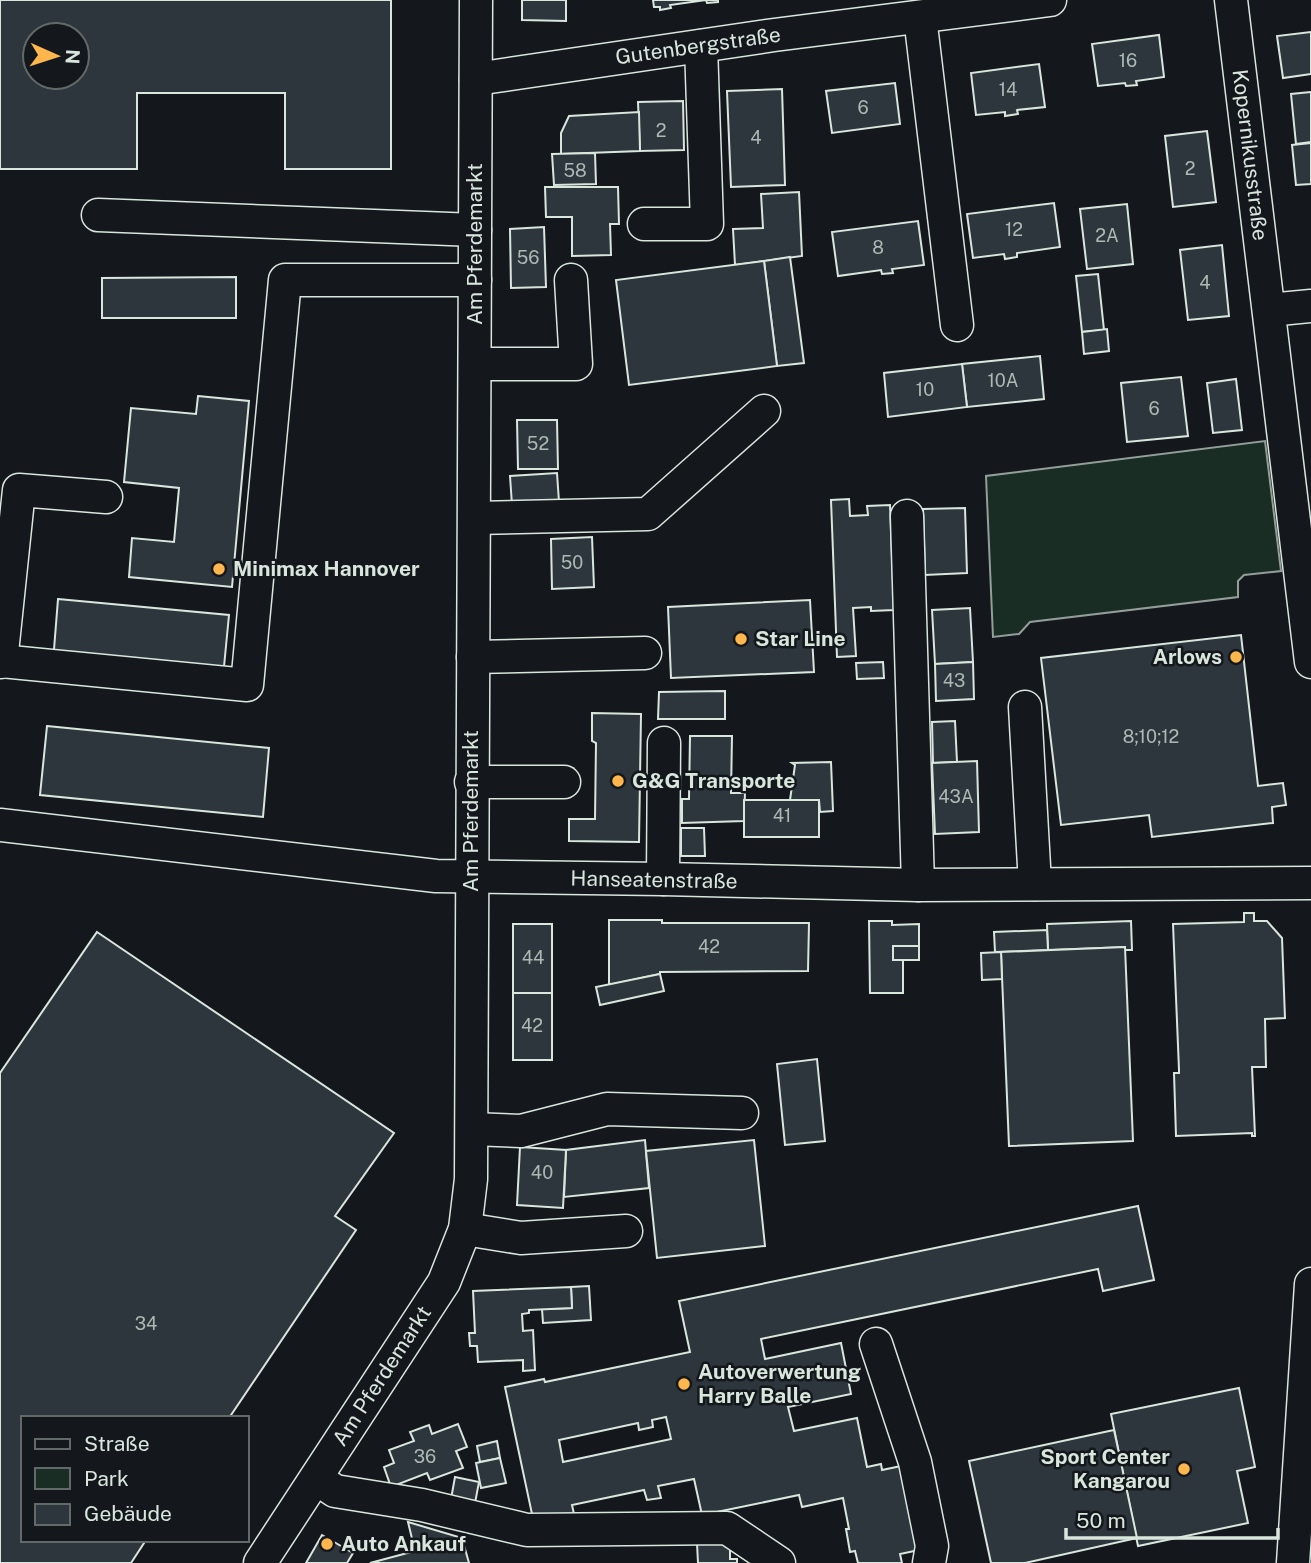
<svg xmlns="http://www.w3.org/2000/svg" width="1311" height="1563" viewBox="0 0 1311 1563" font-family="'Public Sans',sans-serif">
	<rect width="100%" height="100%" fill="#14181c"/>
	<path fill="#1a2d24" stroke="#939e99" stroke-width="2" d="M1265,441L1281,571L1244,575L1238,581V597L1030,622L1019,634L993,637L986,476Z"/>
	<g fill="#2c363c" stroke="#d8e6dc" stroke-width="2" fill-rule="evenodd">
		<path d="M0,0H391V169H285V93H137V169H0ZM35,35H77V77H35Z"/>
		<path d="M522,0H566V21L522,20Z"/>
		<path d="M653,0H718V2L707,3L706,0L670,5L671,8L660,10V7H654Z"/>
		<path d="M1311,32V74L1283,78L1277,36Z"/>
		<path d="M1159,35L1164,77L1136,81L1137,85L1126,86L1125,83L1098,86L1092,44Z"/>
		<path d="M1039,64L1045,107L1017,110L1018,114L1005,116V112L976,115L971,73Z"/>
		<path d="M895,83L900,124L832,133L826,91Z"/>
		<path d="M782,89L785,185L731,187L727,91Z"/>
		<path d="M1311,92V142L1296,144L1291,94Z"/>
		<path d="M683,101L684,150L640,151L638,102Z"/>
		<path d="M639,112L640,151L561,154V133L569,116Z"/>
		<path d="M1207,131L1216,202L1173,207L1165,136Z"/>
		<path d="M1311,143V184L1296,185L1292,145Z"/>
		<path d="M595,153L596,184L554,185L552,154Z"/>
		<path d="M545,187H618L619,224H610L611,255L572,256V217H546Z"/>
		<path d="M799,192L802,256L735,265L733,229L763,228L761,194Z"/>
		<path d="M1054,203L1060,247L1017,253V257L1005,259L1004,254L973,258L967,214Z"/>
		<path d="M1127,204L1133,264L1087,269L1080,209Z"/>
		<path d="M918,221L924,265L892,269L893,273L882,274L881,270L838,276L832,232Z"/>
		<path d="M544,227L546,287L511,288L510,229Z"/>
		<path d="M1222,245L1229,316L1188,320L1180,250Z"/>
		<path d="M790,257L804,363L777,366L764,261Z"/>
		<path d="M764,261L777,366L629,385L616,280Z"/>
		<path d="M1098,274L1104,330L1082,332L1076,276Z"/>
		<path d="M236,277V318H102V278Z"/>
		<path d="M1107,329L1109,351L1084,354L1082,332Z"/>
		<path d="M1040,356L1044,399L967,407L962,364Z"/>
		<path d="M962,364L967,407L888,417L884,373Z"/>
		<path d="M1181,377L1188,436L1127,442L1121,383Z"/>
		<path d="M1236,379L1242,430L1213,433L1207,383Z"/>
		<path d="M198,396L249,401L232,587L129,577L132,538L174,542L179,488L124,482L131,408L196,414Z"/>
		<path d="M517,420H557L558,469H518Z"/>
		<path d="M557,473L559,502L512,505L510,476Z"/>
		<path d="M849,499L850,516L868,515L867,506L890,505L894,610L871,611V607L853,608L856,656L837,657L831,500Z"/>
		<path d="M965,508L967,573L925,575L923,509Z"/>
		<path d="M592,537L594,587L552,589L551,539Z"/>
		<path d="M58,599L229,615L223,677L53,662Z"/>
		<path d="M810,600L814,672L671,678L668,607Z"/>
		<path d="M970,608L973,662L935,664L932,610Z"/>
		<path d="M1241,635L1258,786L1283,783L1286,805L1272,807L1273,823L1152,837L1149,815L1061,825L1041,658Z"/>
		<path d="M883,662L884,678L857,679L856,663Z"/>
		<path d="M973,662L974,699L936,701L935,664Z"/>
		<path d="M725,691V719H658L659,692Z"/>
		<path d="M592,713L641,714L639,842L569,841V819H595L596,743L592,741Z"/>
		<path d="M955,721L957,762L933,763L932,722Z"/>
		<path d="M47,726L269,748L263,817L40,795Z"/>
		<path d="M690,736H732L731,793H745L744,821L682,823V799H689Z"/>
		<path d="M977,761L979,832L935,834L932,763Z"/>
		<path d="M831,762L833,811L820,812L819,800H790L795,765L792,763Z"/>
		<rect x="744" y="800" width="75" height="37"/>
		<path d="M681,828H704L705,856H681Z"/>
		<path d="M1244,913H1254V921H1267L1282,938L1285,1018L1265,1019L1266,1067H1252L1255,1136H1252V1133L1176,1136L1174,1073H1179V1070L1173,924L1244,922Z"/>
		<path d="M609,920H662V923H809L808,971L660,972V974L609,985Z"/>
		<path d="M869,921H892V925L919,924V946H893V960H903V993H870Z"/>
		<path d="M1131,921L1132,950H1125V947L1048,950L1047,924Z"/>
		<rect x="513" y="924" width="39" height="69"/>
		<path d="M1047,930L1048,950L995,952L994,932Z"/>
		<path d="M97,932L394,1133L335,1216L356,1230L229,1418H23V1540H146L131,1563H0V1073Z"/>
		<rect x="893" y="946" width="26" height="14"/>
		<path d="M1125,947L1133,1141L1009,1146L1001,952Z"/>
		<path d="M1001,952L1002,979L982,980L981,953Z"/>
		<path d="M660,974L664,991L600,1005L596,987Z"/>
		<rect x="513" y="993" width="39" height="67"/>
		<path d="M817,1059L825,1141L785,1145L777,1064Z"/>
		<path d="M645,1140L649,1188L564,1197L566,1150Z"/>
		<path d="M754,1140L765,1246L657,1258L646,1151Z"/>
		<path d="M520,1147L566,1150L563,1208L517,1205Z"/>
		<path d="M1138,1206L1154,1280L1103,1291L1098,1269L761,1339L765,1359L841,1343L851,1394L788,1407L794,1431L857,1418L867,1467L881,1464L882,1470L906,1465L924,1549L900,1554L902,1563H858L855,1551L850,1552L846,1529H849L843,1498L802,1507L799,1495L702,1515L694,1479L658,1486L661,1498L647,1500L644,1490L572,1505L574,1514H532L505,1387L544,1379L545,1382L690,1352L679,1301ZM666,1417L671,1439L563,1462L559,1440L638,1423L639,1430L653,1427L652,1420Z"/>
		<path d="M589,1286L591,1320L543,1323L542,1309L572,1308L571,1287Z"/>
		<path d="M571,1287L572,1308L529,1310V1313L522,1314L523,1331L533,1330L535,1370L523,1371V1360L478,1362L477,1346H470L469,1333H475L473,1291Z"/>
		<path d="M1239,1388L1255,1467L1237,1471L1248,1523L1138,1546L1111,1414Z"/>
		<path d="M458,1424L467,1447L456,1451L463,1468L430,1480L427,1473L391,1487L384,1467L394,1463L389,1450L414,1441L410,1432L429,1425L432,1434Z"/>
		<path d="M1114,1430L1137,1538L1025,1563H991L969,1461Z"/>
		<path d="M497,1441L500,1458L480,1462L477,1446Z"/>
		<path d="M500,1458L506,1483L481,1488L476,1463Z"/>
		<path d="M455,1477L479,1482L475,1503L451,1499Z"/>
		<path d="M408,1522L462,1538L469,1563H370L415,1551Z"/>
		<path d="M322,1535L353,1553L347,1563H306Z"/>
		<path d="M697,1543H730V1559H737V1563H698Z"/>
	</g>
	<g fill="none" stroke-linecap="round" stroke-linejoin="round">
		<g stroke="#d8e6dc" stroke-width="35">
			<g id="minor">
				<path d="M1231,0L1311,662"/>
				<path d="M920,17L957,325"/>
				<path d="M476,79L774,35L1050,0"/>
				<path d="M98,215L475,230"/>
				<path d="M644,224H707L701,46"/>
				<path d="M1269,310L1311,306"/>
				<path d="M475,364H576L571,280"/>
				<path d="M907,516L918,885"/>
				<path d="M475,518L648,514L764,411"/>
				<path d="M473,657L645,653"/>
				<path d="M0,661L247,685L285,280H475"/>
				<path d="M1,662L19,490L106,497"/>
				<path d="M1025,707L1035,884"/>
				<path d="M471,782H564"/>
				<path d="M0,825L436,876L663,879L918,885L1311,883"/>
				<path d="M663,879L664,743"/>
				<path d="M472,1129L521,1131L607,1109L742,1113"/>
				<path d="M465,1229L521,1238L626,1231"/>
				<path d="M876,1344L915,1462L932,1546L929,1563"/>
				<path d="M316,1478L335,1491L422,1505L527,1530L727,1528L779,1563"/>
				<path d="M260,1563L444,1282L465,1229L471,1179L476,0"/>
				<path d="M1293,1563L1311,1284"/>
			</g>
		</g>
		<use href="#minor" stroke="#14181c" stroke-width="32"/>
	</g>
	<g fill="#ffb74d" stroke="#14181c" stroke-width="2.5">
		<circle cx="219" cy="569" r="7"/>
		<circle cx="741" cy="639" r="7"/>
		<circle cx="1236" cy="657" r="7"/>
		<circle cx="618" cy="781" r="7"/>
		<circle cx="684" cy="1384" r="7"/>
		<circle cx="1184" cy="1469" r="7"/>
		<circle cx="327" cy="1544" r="7"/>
	</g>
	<g text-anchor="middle" stroke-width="5" stroke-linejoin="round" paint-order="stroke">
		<g font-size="18" fill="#adbab4">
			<text x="1128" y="67">16</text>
			<text x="1008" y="96">14</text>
			<text x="863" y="114">6</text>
			<text x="661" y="137">2</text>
			<text x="756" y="144">4</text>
			<text x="1190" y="175">2</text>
			<text x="575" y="177">58</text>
			<text x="1014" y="236">12</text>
			<text x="1107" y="242">2A</text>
			<text x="878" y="254">8</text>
			<text x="528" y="264">56</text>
			<text x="1205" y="289">4</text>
			<text x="1003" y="387">10A</text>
			<text x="925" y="396">10</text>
			<text x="1154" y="415">6</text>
			<text x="538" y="450">52</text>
			<text x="572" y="569">50</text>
			<text x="954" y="687">43</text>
			<text x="1151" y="743">8;10;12</text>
			<text x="956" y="803">43A</text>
			<text x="782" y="822">41</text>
			<text x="709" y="953">42</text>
			<text x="533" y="964">44</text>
			<text x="532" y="1032">42</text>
			<text x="542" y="1179">40</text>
			<text x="146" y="1330">34</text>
			<text x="425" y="1463">36</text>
		</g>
		<g font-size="21" fill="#d8e6dc" stroke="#14181c">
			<text transform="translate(698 46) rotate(-8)" y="7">Gutenbergstraße</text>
			<text transform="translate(1250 155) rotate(83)" y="7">Kopernikusstraße</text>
			<text transform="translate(475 244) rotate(-90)" y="7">Am Pferdemarkt</text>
			<text transform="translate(471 811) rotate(-90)" y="7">Am Pferdemarkt</text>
			<text transform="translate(654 880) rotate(1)" y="7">Hanseatenstraße</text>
			<text transform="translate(382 1376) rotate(-57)" y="7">Am Pferdemarkt</text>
		</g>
		<g font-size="21" font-weight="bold" fill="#d8e6dc" stroke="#14181c" text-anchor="start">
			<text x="233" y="576">Minimax Hannover</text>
			<text x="755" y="646">Star Line</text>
			<text x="1222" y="664" text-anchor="end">Arlows</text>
			<text x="632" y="788">G&amp;G Transporte</text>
			<text x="698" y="1379">Autoverwertung<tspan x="698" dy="24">Harry Balle</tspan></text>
			<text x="1170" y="1464" text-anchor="end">Sport Center<tspan x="1170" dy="24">Kangarou</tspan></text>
			<text x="341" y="1551">Auto Ankauf</text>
		</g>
	</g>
	<rect x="21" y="1416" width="228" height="126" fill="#14181c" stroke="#626a69" stroke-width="2"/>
	<rect x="35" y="1439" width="35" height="10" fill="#14181c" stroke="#626a69" stroke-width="2"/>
	<text x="84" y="1451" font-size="21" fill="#d8e6dc">Straße</text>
	<rect x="35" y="1468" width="35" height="21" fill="#1a2d24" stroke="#626a69" stroke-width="2"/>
	<text x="84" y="1486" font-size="21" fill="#d8e6dc">Park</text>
	<rect x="35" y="1504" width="35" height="21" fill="#2c363c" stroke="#626a69" stroke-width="2"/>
	<text x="84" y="1521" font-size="21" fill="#d8e6dc">Gebäude</text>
	<g transform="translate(56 56) rotate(93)"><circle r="33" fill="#14181c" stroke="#626a69" stroke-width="2"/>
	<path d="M0-5L12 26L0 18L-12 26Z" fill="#ffb74d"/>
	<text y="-10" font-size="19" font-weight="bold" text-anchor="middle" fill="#d8e6dc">N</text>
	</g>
	<path d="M1066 1528v10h212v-10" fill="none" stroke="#d8e6dc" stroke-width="3.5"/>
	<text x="1076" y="1528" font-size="21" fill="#d8e6dc" stroke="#14181c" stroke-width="5" paint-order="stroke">50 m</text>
</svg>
